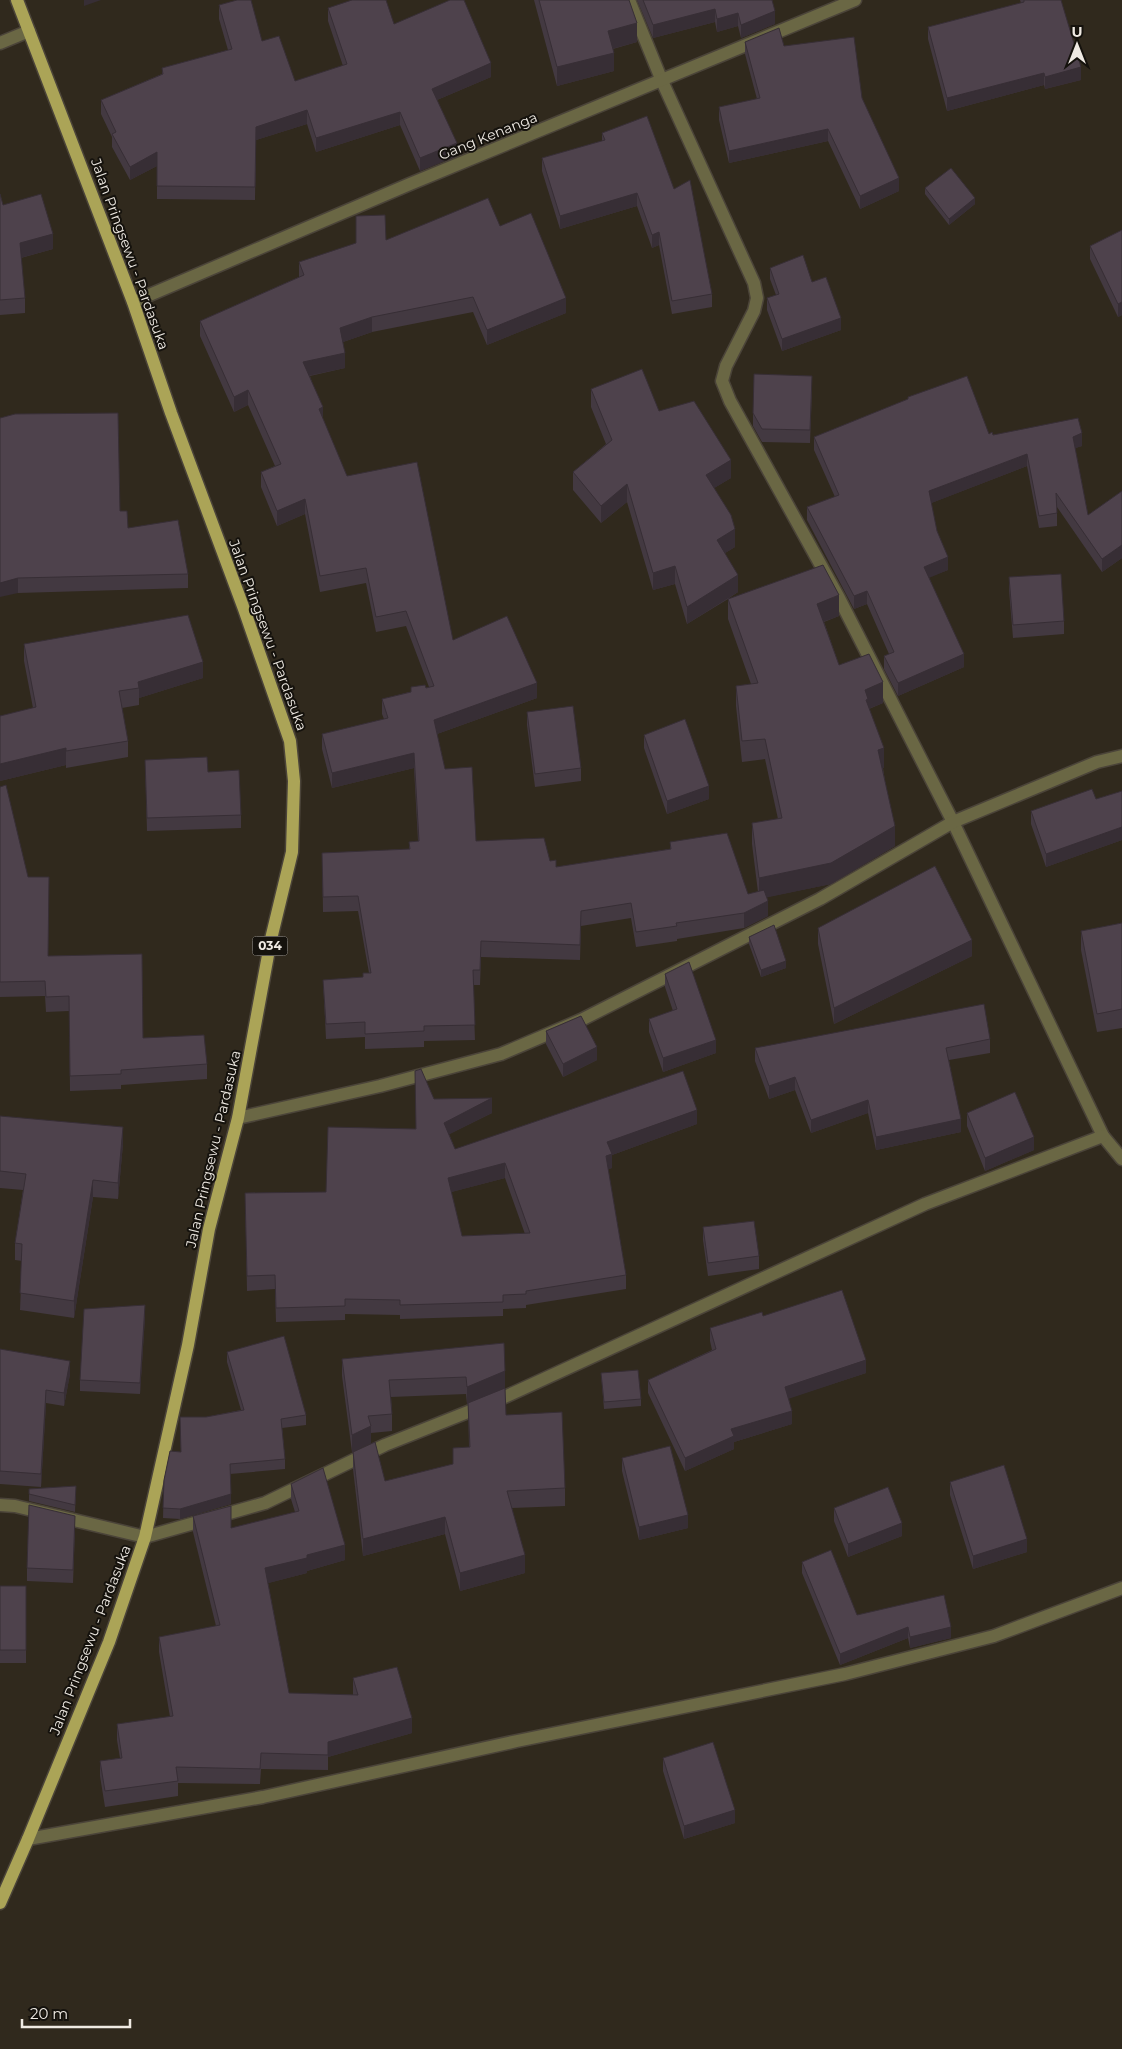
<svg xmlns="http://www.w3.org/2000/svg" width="1122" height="2049" viewBox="0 0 1122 2049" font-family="Montserrat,sans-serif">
	<rect width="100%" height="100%" fill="#30291d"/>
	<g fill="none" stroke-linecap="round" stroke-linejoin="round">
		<g stroke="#4b4439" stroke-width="15">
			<g id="minor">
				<path d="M629,0L662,81L754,283L757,298L754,311L726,366L722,381L730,401L839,598L953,822L1103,1136L1122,1159"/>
				<path d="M0,43L29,31"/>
				<path d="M133,302L410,184L855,0"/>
				<path d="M238,1118L380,1086L501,1054L581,1020L820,899L953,822L1097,762L1122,756"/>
				<path d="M0,1505L15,1506L145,1537L265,1503L385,1445L498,1400L925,1204L1103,1136"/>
				<path d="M28,1839L263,1797L517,1741L845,1674L994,1636L1122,1588"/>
			</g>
		</g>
		<g stroke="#4b4439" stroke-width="15">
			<path id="major" d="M0,1903L28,1839L109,1642L145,1537L188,1345L209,1229L238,1118L271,939L292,852L294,781L290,741L244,609L171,413L133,302L17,0"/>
		</g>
		<use href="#minor" stroke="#6a6744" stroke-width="12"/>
		<use href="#major" stroke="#aba457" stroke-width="12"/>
	</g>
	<g fill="#433941" fill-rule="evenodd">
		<path d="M534,0H629L637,42L613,49L614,71L557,86Z"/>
		<path d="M637,0H772L775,24L741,38L738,26L717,32L715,22L653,38Z"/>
		<path d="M1020,0H1061L1081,80L1045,89L1044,85L947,111L928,39V27L1021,3Z"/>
		<path d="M219,5L262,41L295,81L343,66L328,21V8L394,24L491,77L437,100L457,156L420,171L400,125L316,152L307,124L256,140L255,200L157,199V166L130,180L112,147V137L101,114V100L162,74V68L228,50L219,19Z"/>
		<path d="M745,42L784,46L862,98L899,191L860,209L828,141L729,163L719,120V107L757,99L745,54Z"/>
		<path d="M602,133L674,189L712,294V307L672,314L659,245L652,248L637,206L560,229L542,171V158L602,141Z"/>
		<path d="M925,188L975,204L949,225L925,194Z"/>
		<path d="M0,194L3,205L53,249L21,258L25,298V313L0,315Z"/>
		<path d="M500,226L566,313L487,345L473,312L372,332L343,342L345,368L310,376L323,419L347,476L453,640L537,698L437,734L445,769L476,841L550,861L556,867L670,849V842L748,894L758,892L752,844V823L778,819L765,759L742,762L736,706V686L751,684L728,619V599L687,624L675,584L653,590L627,502L601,523L573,490V472L606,444L591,407V389L659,411L731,478L714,488L735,547L725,553L738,592L729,598L839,616L824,622L839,665L883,703L869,709L884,768H883L895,846L831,884L767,897L768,916L744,928L677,939V941L636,947L631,918L581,926L580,960L481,957L480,985H473L475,1040L424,1041V1047L365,1049V1037L326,1039L323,980L363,977L369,973L358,911L323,912L322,853L409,849V842L418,841L414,768L332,788L322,749V734L384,719L382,714V699L429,687L406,626L376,632L366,583L320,592L305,514L277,526L261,487V472L275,466L248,405L234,412L200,336V321L299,277V262L386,240Z"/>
		<path d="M1122,230V315L1118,317L1090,259V246Z"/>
		<path d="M770,268L812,282L841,330L782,351L767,310V298L776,295L770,279Z"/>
		<path d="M812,389L810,443L762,442L753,426V413Z"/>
		<path d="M908,397L989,434L1082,446L1075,448L1088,515L1122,491V558L1102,572L1057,507V526L1039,528L1027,466L931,503L937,531L948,570L929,577L964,667L898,696L884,669V656L889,654L867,604L854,609L807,520V507L835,497L814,450V437L908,399Z"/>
		<path d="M0,418L120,511L128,528L188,574V588L18,593Z"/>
		<path d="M1009,577L1064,621V634L1013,638L1009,590Z"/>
		<path d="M24,644L203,678L139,698V705L122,708L128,741V757L66,768V765L0,781V716L33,708L24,661Z"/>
		<path d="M527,712L581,768V781L535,787L527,725Z"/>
		<path d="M644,735L709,799L667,814L644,748Z"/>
		<path d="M145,760L208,772L241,815V828L147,831Z"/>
		<path d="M0,787L28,877L48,956L143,1038L207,1064V1079L121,1085V1089L70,1091L69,1011L46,1012L45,996L0,997Z"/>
		<path d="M1122,791V840L1046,867L1031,824V811L1096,799Z"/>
		<path d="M1122,923V1028L1097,1032L1081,950V931Z"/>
		<path d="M818,928L972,956L834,1024L818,944Z"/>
		<path d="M749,937L786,968L761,977L749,944Z"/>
		<path d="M665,974L716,1053L663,1072L649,1032V1019L673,1011L665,987Z"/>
		<path d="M546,1031L597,1060L563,1077L546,1044Z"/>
		<path d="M990,1039V1053L949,1060L961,1132L876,1150L868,1113L811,1133L795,1090L769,1099L755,1061V1048Z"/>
		<path d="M434,1099L492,1113L449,1134L455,1149L697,1124L612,1155V1168L608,1169L626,1275V1289L526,1305V1308L503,1309V1316L400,1319V1315L345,1314V1320L276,1322L275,1289L247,1291L245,1193L326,1192L415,1129ZM505,1178L525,1234L462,1236L451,1192Z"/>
		<path d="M967,1113L1034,1150L985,1171L967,1126Z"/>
		<path d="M0,1116L123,1144L118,1199L93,1197L74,1318L20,1310L22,1261L15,1260V1243L23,1190L0,1188Z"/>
		<path d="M703,1227L759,1256V1269L708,1276L703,1240Z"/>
		<path d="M145,1316L140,1394L80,1391V1380Z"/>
		<path d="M763,1316L866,1373L789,1398L792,1424L734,1442V1449L685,1471L648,1393V1380L712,1350L710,1341V1328Z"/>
		<path d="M504,1343L505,1388L467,1404L466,1394L391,1397L392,1414V1431L371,1433V1443L352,1452L342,1376V1359Z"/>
		<path d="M0,1349L70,1374L64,1406L46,1403L41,1487L0,1484Z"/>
		<path d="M227,1352L306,1415V1425L282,1428L285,1459V1469L230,1474L231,1504L180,1519L163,1518L164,1480L181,1452L180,1417H206L241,1410L227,1362Z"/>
		<path d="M601,1373L641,1399V1406L604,1409Z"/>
		<path d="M468,1403L506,1415L565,1488V1506L512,1508L525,1573L460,1591L445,1534L363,1556L353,1469V1452L385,1481L453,1464V1448L469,1447Z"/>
		<path d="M622,1458L688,1528L639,1540L622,1471Z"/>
		<path d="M950,1482L1027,1552L973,1569L950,1495Z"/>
		<path d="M291,1484L345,1560L307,1571V1573L268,1583L289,1693L353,1695V1678L412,1733L328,1757V1770L261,1769L260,1784L178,1783V1796L105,1807L100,1776V1761L120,1758L117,1740V1724L170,1717L159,1652V1637L216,1626L193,1532V1516L231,1528L295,1512L291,1499Z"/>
		<path d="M76,1486L75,1512L29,1501V1489Z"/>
		<path d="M834,1508L902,1536L848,1557L834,1521Z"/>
		<path d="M75,1529L73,1583L27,1581V1568Z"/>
		<path d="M802,1562L857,1615L951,1638L910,1648L908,1638L840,1665L802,1573Z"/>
		<rect x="0" y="1586" width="26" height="77"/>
		<path d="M663,1758L735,1823L684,1839L663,1771Z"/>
	</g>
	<g fill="#372e35">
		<path d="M84,0H101L84,6Z"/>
		<path d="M715,9V22L653,38V25Z"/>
		<path d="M775,11V24L741,38V25Z"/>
		<path d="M738,13V26L717,32V19Z"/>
		<path d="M637,23V42L608,50V31Z"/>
		<path d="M614,53V71L557,86V67Z"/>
		<path d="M491,63V77L432,102V89Z"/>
		<path d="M1081,67V80L1045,89V77Z"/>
		<path d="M1044,73V85L947,111V98Z"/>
		<path d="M307,110V124L256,140L255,200L256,127Z"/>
		<path d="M400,112V125L316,152V138Z"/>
		<path d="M828,129V141L729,163V151Z"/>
		<path d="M457,143V156L420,171V158Z"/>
		<path d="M157,152V166L130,180V167Z"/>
		<path d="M899,178V191L860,209V196Z"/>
		<path d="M637,193V206L560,229V216Z"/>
		<path d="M975,198V204L949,225V219Z"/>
		<path d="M659,232V245L652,248V235Z"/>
		<path d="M53,234V249L20,258V243Z"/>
		<path d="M566,298V313L487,345V330Z"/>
		<path d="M1122,302V315L1118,317V304Z"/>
		<path d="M372,317V332L340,343V328Z"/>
		<path d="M841,318V330L782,351V339Z"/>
		<path d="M345,353V368L303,377V362Z"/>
		<path d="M248,390V405L234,412V397Z"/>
		<path d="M323,407V422L319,409Z"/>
		<path d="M1082,433V446L1073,449V437Z"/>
		<path d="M1027,454V466L929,504V491Z"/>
		<path d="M731,460V478L706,493V475Z"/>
		<path d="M627,484V502L601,523V506Z"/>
		<path d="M305,499V514L277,526V511Z"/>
		<path d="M735,529V547L717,558V540Z"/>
		<path d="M1122,545V558L1102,572V559Z"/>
		<path d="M948,557V570L924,580V567Z"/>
		<path d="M675,566V584L653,590V573Z"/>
		<path d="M738,575V592L687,624V607Z"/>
		<path d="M18,578V593L0,597V583Z"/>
		<path d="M867,591V604L854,609V596Z"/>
		<path d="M839,595V616L817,624V604Z"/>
		<path d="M964,654V667L898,696V683Z"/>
		<path d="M203,662V678L139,698V688L138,682Z"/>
		<path d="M883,682V703L868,709L865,690Z"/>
		<path d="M537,683V698L434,735V720Z"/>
		<path d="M66,748V765L0,781V764Z"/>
		<path d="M884,748V768L878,770V750Z"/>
		<path d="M414,753V768L332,788V773Z"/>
		<path d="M709,786V799L667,814V801Z"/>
		<path d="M895,826V846L831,884L759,899V878Z"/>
		<path d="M1122,827V840L1046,867V854Z"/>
		<path d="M768,901V916L744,928V913Z"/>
		<path d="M972,940V956L834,1024V1008Z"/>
		<path d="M786,961V968L761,977V970Z"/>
		<path d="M716,1040V1053L663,1072V1058Z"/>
		<path d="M597,1047V1060L563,1077V1064Z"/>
		<path d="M795,1077V1090L769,1099V1086Z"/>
		<path d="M492,1098V1113L444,1137V1123Z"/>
		<path d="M868,1100V1113L811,1133V1120Z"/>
		<path d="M697,1110V1124L612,1155V1168L606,1170L607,1142Z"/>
		<path d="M961,1119V1132L876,1150V1137Z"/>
		<path d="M123,1127V1144L118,1199V1183Z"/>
		<path d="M1034,1137V1150L985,1171V1158Z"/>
		<path d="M505,1163V1178L448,1193V1178Z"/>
		<path d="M93,1180V1197L74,1318V1301Z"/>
		<path d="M145,1305V1316L140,1394V1383Z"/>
		<path d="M866,1360V1373L785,1400V1387Z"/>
		<path d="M70,1361V1374L64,1406V1393Z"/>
		<path d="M505,1371V1388L467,1404V1387Z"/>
		<path d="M46,1390V1403L41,1487V1474Z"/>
		<path d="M792,1411V1424L734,1442V1449L685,1471V1458L731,1429Z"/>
		<path d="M371,1426V1443L352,1452V1435Z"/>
		<path d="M231,1494V1504L180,1519V1509Z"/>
		<path d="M688,1515V1528L639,1540V1527Z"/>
		<path d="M445,1517V1534L363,1556V1539Z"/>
		<path d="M902,1523V1536L848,1557V1544Z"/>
		<path d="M1027,1539V1552L973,1569V1556Z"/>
		<path d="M345,1545V1560L307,1571V1573L265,1584V1568L307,1555Z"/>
		<path d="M525,1555V1573L460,1591V1573Z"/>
		<path d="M908,1627V1638L840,1665V1654Z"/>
		<path d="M951,1627V1638L910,1648V1637Z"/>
		<path d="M412,1718V1733L328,1757V1770V1742Z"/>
		<path d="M735,1810V1823L684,1839V1826Z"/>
	</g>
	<g fill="#4e424c" stroke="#372e35" fill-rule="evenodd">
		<path d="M237,0H251L262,41L279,36L295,81L347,64L328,8L352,0H386L394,24L450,0H464L491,63L432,89L457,143L420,158L400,112L316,138L307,110L256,127L255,187L157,186V152L130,167L112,134L116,132L101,100L163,74L162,68L232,49L219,5Z"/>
		<path d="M539,0H629L637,23L608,31L614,53L557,67Z"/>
		<path d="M643,0H772L775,11L741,25L738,13L717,19L715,9L653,25Z"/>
		<path d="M1024,0H1061L1081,67L1045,77L1044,73L947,98L928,27L1024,2Z"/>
		<path d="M779,28L784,46L854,37L862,98L899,178L860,196L828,129L729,151L719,107L760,98L745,42Z"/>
		<path d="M647,116L674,189L690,180L712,294L672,301L659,232L652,235L637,193L560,216L542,158L605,140L602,133Z"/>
		<path d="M951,168L975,198L949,219L925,188Z"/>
		<path d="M0,194L3,205L41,194L53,234L20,243L25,298L0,300Z"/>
		<path d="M488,198L500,226L531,213L566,298L487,330L473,297L372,317L340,328L345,353L303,362L323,407L319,409L347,476L417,462L453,640L507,616L537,683L434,720L445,769L472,767L476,841L544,838L550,861L556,860V867L671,849L670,842L727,833L748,894L764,890L768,901L744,913L676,923L677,926L636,932L631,903L581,911L580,945L481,941L480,970H473L475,1025L424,1026V1031L365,1034V1022L326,1024L323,980L363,977V973H371L358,896L323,897L322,853L410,849L409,842L419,841L414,753L332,773L322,734L388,718L382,699L411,692V687L425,685L426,688L434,686L406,611L376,617L366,568L320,576L305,499L277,511L261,472L281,464L248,390L234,397L200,321L304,275L299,262L356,243V216L385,215L386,240Z"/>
		<path d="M1122,230V302L1118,304L1090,246Z"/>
		<path d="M803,255L812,282L826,277L841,318L782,339L767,298L779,294L770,268Z"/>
		<path d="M642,369L659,411L694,401L731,460L706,475L731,515L735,529L717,540L738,575L687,607L675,566L653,573L627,484L601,506L573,472L612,440L591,389Z"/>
		<path d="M754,374L812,376L810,430L762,429L753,413Z"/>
		<path d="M967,376L989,434L992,432L993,435L1078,418L1082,433L1073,437L1088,515L1122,491V545L1102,559L1056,493L1057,513L1039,516L1027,454L929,491L937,531L948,557L924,567L964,654L898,683L884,656L894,652L867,591L854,596L807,507L839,495L814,437L908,399V397Z"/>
		<path d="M118,413L120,511H127L128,528L178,520L188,574L18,578L0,583V418L15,414Z"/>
		<path d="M823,565L839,595L817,604L839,665L869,654L883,682L865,690L868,699L866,700L884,748L878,750L895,826L831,863L759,878L752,823L782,818L765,739L742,741L736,686L758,683L728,599Z"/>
		<path d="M1061,574L1064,621L1013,625L1009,577Z"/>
		<path d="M188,615L203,662L138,682L139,688L119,691L128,741L66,751V748L0,764V716L36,707L24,644Z"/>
		<path d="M573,706L581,768L535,774L527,712Z"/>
		<path d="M685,719L709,786L667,801L644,735Z"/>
		<path d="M207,757L208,772L239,770L241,815L147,818L145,760Z"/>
		<path d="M6,785L28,877H49L48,956L142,954L143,1038L204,1035L207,1064L121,1070V1074L70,1076L69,996L46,997L45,981L0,982V787Z"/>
		<path d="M1092,789L1096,799L1122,791V827L1046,854L1031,811Z"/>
		<path d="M935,866L972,940L834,1008L818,928Z"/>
		<path d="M1122,923V1009L1097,1014L1081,931Z"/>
		<path d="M774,925L786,961L761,970L749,937Z"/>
		<path d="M689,962L716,1040L663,1058L649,1019L677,1009L665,974Z"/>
		<path d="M984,1004L990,1039L946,1048L961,1119L876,1137L868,1100L811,1120L795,1077L769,1086L755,1048Z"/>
		<path d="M581,1016L597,1047L563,1064L546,1031Z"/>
		<path d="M421,1069L434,1099L492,1098L444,1123L455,1149L683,1071L697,1110L607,1142L612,1154L606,1156L626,1275L526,1291V1294L503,1295V1302L400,1305V1300L345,1299V1306L276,1308L275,1275L247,1276L245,1193L326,1192L328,1127L416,1129L415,1071ZM505,1163L530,1233L462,1236L448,1178Z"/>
		<path d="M1015,1092L1034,1137L985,1158L967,1113Z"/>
		<path d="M0,1116L123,1127L118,1183L93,1180L74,1301L20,1293L22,1244L15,1243L26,1174L0,1171Z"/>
		<path d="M754,1221L759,1256L708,1263L703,1227Z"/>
		<path d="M842,1290L866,1360L785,1387L792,1411L731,1429L734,1436L685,1458L648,1380L716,1349L710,1328L762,1312L763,1316Z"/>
		<path d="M145,1305L140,1383L80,1380L84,1309Z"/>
		<path d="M284,1336L306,1415L281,1419L285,1459L230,1464L231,1494L180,1509L163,1508L164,1480L170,1451L181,1452L180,1417H206L244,1410L227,1352Z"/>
		<path d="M504,1343L505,1371L467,1387L466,1377L389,1380L392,1414L368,1416L371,1426L352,1435L342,1359Z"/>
		<path d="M0,1349L70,1361L64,1393L46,1390L41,1474L0,1471Z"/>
		<path d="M638,1370L641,1399L604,1402L601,1373Z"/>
		<path d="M505,1388L506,1415L562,1412L565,1488L507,1491L525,1555L460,1573L445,1517L363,1539L353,1452L375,1442L385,1481L453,1464V1448L470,1447L468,1403Z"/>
		<path d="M670,1446L688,1515L639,1527L622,1458Z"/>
		<path d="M1004,1465L1027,1539L973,1556L950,1482Z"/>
		<path d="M323,1468L345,1545L307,1555V1558L265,1568L289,1693L358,1695L353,1678L397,1667L412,1718L328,1742V1755L261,1753L260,1769L176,1767L178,1781L105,1791L100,1761L122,1758L117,1724L173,1716L159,1637L220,1625L193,1516L231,1506V1528L299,1511L291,1484Z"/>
		<path d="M76,1486L75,1505L29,1494V1489Z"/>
		<path d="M888,1487L902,1523L848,1544L834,1508Z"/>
		<path d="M29,1505L75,1516L73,1570L27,1568Z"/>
		<path d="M831,1550L857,1615L944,1595L951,1627L910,1637L908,1627L840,1654L802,1562Z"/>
		<rect x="0" y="1586" width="26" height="64"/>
		<path d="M713,1742L735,1810L684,1826L663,1758Z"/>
	</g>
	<g text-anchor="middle" stroke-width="4" stroke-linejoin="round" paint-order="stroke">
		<rect fill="#15120d" stroke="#aea9a3" stroke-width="1" x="252.5" y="936.5" width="35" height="19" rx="4"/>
		<g font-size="12" font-weight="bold" fill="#efeae3">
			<text x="270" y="950">034</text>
		</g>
		<g font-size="14" fill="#efeae3" stroke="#15120d">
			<text transform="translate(488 136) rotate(-22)" y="5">Gang Kenanga</text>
			<text transform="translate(130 254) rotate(70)" y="5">Jalan Pringsewu - Pardasuka</text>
			<text transform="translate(268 635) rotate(70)" y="5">Jalan Pringsewu - Pardasuka</text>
			<text transform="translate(213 1149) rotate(-77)" y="5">Jalan Pringsewu - Pardasuka</text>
			<text transform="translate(90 1640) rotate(-69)" y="5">Jalan Pringsewu - Pardasuka</text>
		</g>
	</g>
	<g transform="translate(1077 45)" stroke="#15120d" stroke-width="4" paint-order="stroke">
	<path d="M0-4L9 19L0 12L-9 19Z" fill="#efeae3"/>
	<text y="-8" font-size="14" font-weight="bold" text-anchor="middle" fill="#efeae3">U</text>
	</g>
	<path d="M22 2019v8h108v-8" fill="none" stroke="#efeae3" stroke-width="2.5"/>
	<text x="30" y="2019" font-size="15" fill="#efeae3" stroke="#15120d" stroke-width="4" paint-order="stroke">20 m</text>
</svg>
